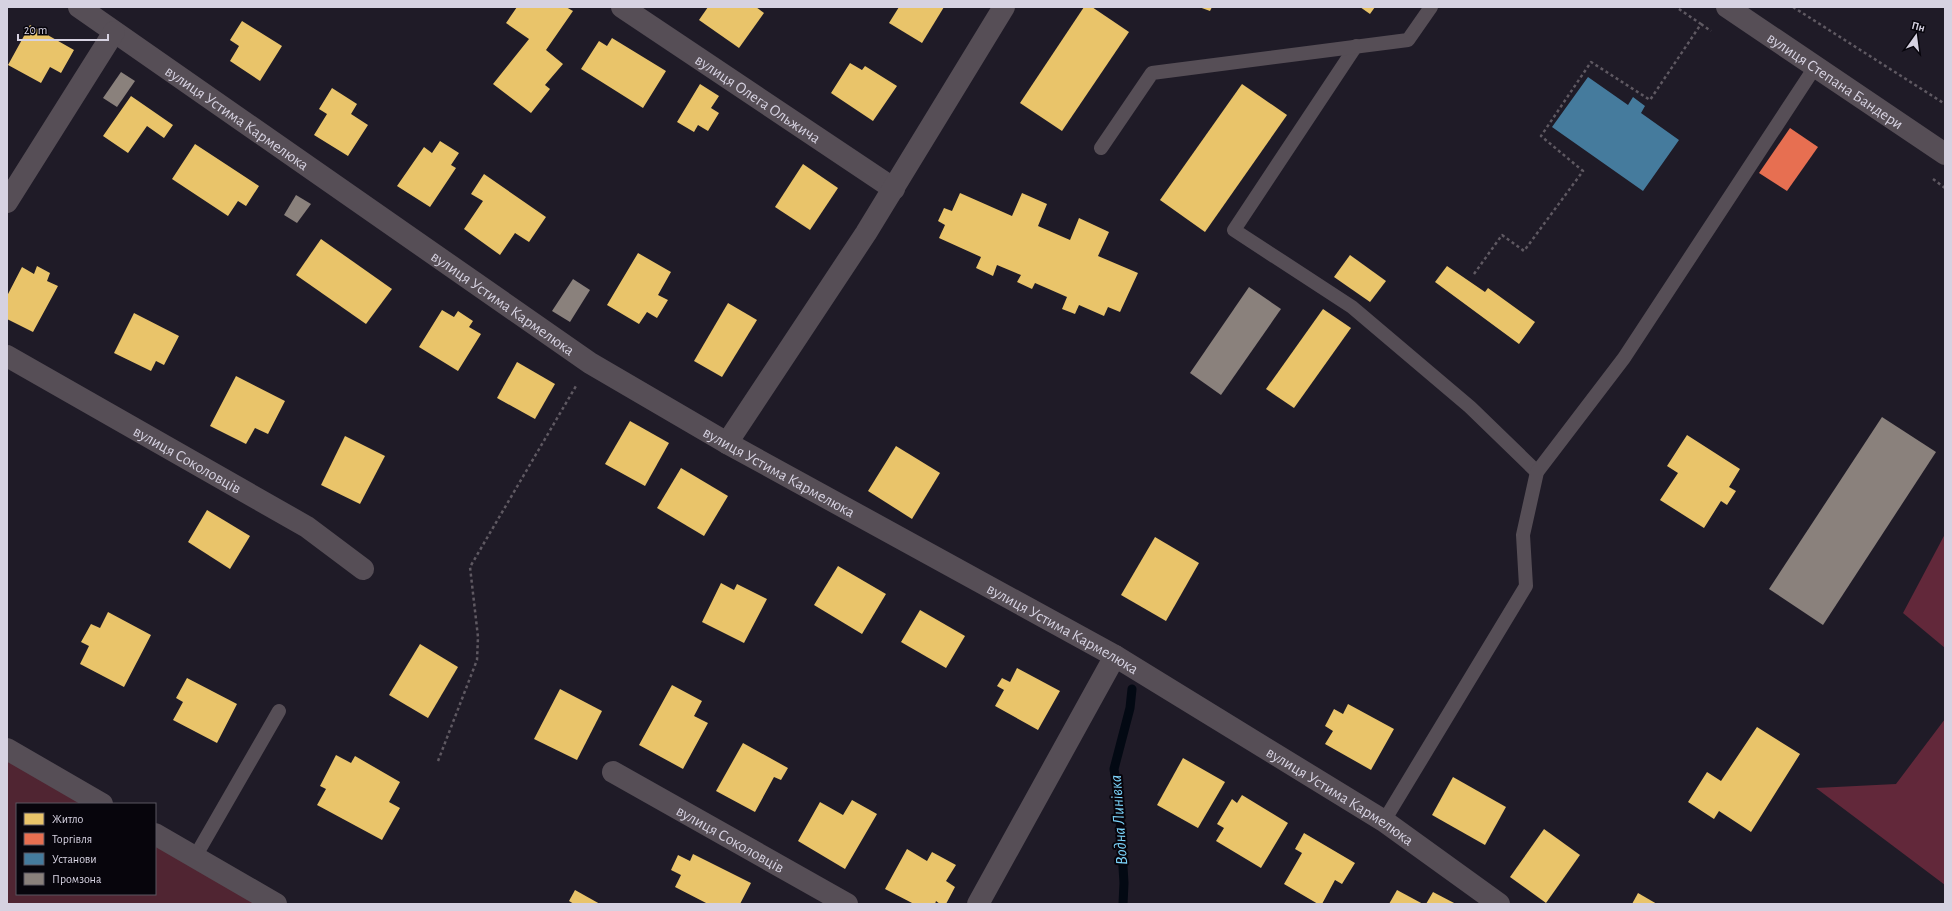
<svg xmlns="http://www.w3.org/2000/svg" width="1952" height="911" viewBox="0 0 1952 911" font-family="'Alegreya Sans',sans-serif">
	<rect width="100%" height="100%" fill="#1f1b27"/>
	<path fill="#502532" d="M7,754L91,804H17V894H155V842L262,904H7Z"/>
	<g fill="#62283a">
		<path d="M1945,534V648L1903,613Z"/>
		<path d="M1945,719V885L1816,788L1896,784Z"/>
	</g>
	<g fill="#e9c46a">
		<path d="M517,7H566L573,11L546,50L563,64L545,85L550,89L531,113L493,84L529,39L506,23Z"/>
		<path d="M708,7H756L764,13L739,48L699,20Z"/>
		<path d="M899,7H944L922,43L889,23Z"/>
		<path d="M1084,7H1092L1129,32L1062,131L1020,103Z"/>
		<path d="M1199,7H1212L1210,11Z"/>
		<path d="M1360,7H1375L1370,14Z"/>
		<path d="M242,21L282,46L260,81L230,61L239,46L230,40Z"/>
		<path d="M30,25L74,50L61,73L50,67L41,83L8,65Z"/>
		<path d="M612,38L666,71L643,108L581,69L599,41L607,46Z"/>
		<path d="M850,63L862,70L865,66L897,86L873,121L831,93Z"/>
		<path d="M700,84L719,96L711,108L719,113L708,131L698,125L694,132L677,122Z"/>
		<path d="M1242,84L1287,115L1205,232L1160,200Z"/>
		<path d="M332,88L357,104L351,114L368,125L348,156L314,135L327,114L319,109Z"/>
		<path d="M131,96L173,125L164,138L147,126L128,153L103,136Z"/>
		<path d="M440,141L459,153L451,165L456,168L430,207L397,186L424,147L432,153Z"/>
		<path d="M195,144L259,186L246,206L238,201L228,216L172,179Z"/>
		<path d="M803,164L838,188L810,230L775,207Z"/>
		<path d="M484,174L546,217L529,242L515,233L500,255L464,229L483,201L471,194Z"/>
		<path d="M960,193L1012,216L1022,193L1047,204L1038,226L1070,240L1079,218L1109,232L1098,256L1138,273L1120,312L1108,307L1104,316L1079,305L1075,314L1062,309L1067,297L1035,283L1032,289L1017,282L1021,275L997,265L993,276L976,268L981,257L939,238L945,225L938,221L944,208L952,211Z"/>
		<path d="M321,239L392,289L366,324L296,275Z"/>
		<path d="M638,253L671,272L658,295L668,300L657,318L647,312L639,324L607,305Z"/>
		<path d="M1350,255L1386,281L1370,302L1334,277Z"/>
		<path d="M37,266L50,273L47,281L58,286L33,332L7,319V296L22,267L34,274Z"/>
		<path d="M1447,266L1485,292L1488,288L1535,322L1519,344L1435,282Z"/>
		<path d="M728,303L757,320L722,377L694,361Z"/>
		<path d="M1323,309L1351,328L1294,408L1266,389Z"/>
		<path d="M442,310L454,317L458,311L473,321L469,327L481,334L458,371L419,347Z"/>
		<path d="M134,313L179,336L164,365L156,361L151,371L114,353Z"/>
		<path d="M517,362L555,384L535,419L497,398Z"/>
		<path d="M236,376L285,401L268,434L255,428L246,444L210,426Z"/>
		<path d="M630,421L669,443L645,486L605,464Z"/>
		<path d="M1687,435L1740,469L1729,487L1736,491L1727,505L1721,501L1704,528L1660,500L1678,473L1667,466Z"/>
		<path d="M345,436L385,456L360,504L321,485Z"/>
		<path d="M896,446L940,473L912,519L868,491Z"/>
		<path d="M681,468L728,496L704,536L657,508Z"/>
		<path d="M207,510L250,536L230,569L188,542Z"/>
		<path d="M1155,537L1199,563L1166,621L1121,595Z"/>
		<path d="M838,566L886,594L862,634L814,605Z"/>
		<path d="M721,583L734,590L737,584L767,599L744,643L702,622Z"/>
		<path d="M920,610L965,636L946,668L901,642Z"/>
		<path d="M108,612L151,635L124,687L80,664L89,646L81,642L91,624L100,628Z"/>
		<path d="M420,644L458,667L428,718L389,695Z"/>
		<path d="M1017,668L1060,691L1038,730L995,706L1004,690L997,686L1002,678L1010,682Z"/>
		<path d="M187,678L237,704L217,743L173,720L183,702L176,698Z"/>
		<path d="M672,685L702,701L694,716L708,723L683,769L639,745Z"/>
		<path d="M560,689L602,711L577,760L534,739Z"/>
		<path d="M1348,704L1394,729L1371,770L1325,744L1333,731L1325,726L1334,709L1343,714Z"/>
		<path d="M1757,727L1800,754L1751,832L1719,811L1714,819L1688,802L1707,772L1721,781Z"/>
		<path d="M743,743L788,768L781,780L774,777L755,812L716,791Z"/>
		<path d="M336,755L351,763L355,756L400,782L389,802L400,808L382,840L317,805L326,789L320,786Z"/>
		<path d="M1183,758L1225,782L1198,828L1157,805Z"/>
		<path d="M1453,777L1506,807L1485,845L1432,815Z"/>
		<path d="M1242,795L1288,823L1261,868L1216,841L1224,828L1217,824L1232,799L1237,803Z"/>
		<path d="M852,800L877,814L845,869L798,841L820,802L843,815Z"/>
		<path d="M1544,829L1580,855L1546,903L1510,877Z"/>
		<path d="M1304,833L1355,863L1342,884L1335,880L1322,904H1318L1284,884L1302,853L1295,849Z"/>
		<path d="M907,849L927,861L932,852L956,865L946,881L955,887L946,904H940L936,901L935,904H914L885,889Z"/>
		<path d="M693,854L751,883L740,904H708L675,887L681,875L671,870L678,855L690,861Z"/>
		<path d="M575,890L600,904H574L569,901Z"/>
		<path d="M1397,890L1423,904H1389Z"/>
		<path d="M1433,892L1456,904H1426Z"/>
		<path d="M1638,893L1657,904H1632Z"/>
	</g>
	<path fill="#e76f51" d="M1790,128L1818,147L1787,191L1759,173Z"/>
	<path fill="#457b9d" d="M1588,77L1628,105L1633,97L1645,106L1641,113L1679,140L1643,191L1552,127Z"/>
	<g fill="#8a817c">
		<path d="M121,72L135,81L117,107L103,98Z"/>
		<path d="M296,195L311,204L297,223L284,215Z"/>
		<path d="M573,279L590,290L570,322L552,311Z"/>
		<path d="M1249,287L1281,309L1221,395L1190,373Z"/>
		<path d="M1882,417L1936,452L1823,625L1769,589Z"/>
	</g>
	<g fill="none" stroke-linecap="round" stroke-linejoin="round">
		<path stroke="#030913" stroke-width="9" d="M1123,904L1124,883L1119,803L1114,769L1130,708L1132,689"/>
		<g stroke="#5f5962" stroke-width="2.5" stroke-dasharray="3 3" stroke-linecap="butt">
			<path d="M1793,7L1945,104"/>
			<path d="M1701,24L1711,31"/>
			<path d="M1933,179L1945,188"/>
			<path d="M1474,274L1502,235L1524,251L1583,171L1541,136L1591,62L1650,100L1701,24L1676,7"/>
			<path d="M438,761L477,660L478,637L470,567L576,386"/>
		</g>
		<g stroke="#564e56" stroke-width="14">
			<path d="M1356,46L1234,230L1352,307L1470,407L1537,472"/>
			<path d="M1101,148L1152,73L1408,40L1431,7"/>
			<path d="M1384,821L1526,586L1523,535L1537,472L1624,358L1815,67"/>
			<path d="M195,857L279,711"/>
		</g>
		<g stroke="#564e56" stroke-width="22">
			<path id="s1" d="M79,7L590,363L727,443L1115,656L1384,821L1499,904"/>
			<path id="s2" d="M622,7L894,189"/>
			<path d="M7,202L114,32"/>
			<path id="s3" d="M7,356L307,527L363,569"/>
			<path d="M727,443L866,233L1004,7"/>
			<path d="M7,749L102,804"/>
			<path id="s4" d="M613,772L847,904"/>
			<path d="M155,834L276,904"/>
			<path d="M978,904L1115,656"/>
		</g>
		<path stroke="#564e56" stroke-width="22" id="s5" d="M1727,7L1945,154"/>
	</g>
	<g text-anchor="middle" stroke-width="4" stroke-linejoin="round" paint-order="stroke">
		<g font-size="16" fill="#d6d2e1" stroke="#07050c">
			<text dy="6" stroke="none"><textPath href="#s5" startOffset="131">вулиця Степана Бандери</textPath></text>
			<text dy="6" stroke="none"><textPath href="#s2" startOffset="164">вулиця Олега Ольжича</textPath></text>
			<text dy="6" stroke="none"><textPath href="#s1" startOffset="193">вулиця Устима Кармелюка</textPath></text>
			<text dy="6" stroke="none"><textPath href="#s1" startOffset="517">вулиця Устима Кармелюка</textPath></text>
			<text dy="6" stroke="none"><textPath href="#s3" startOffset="208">вулиця Соколовців</textPath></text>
			<text dy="6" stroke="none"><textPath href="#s1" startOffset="841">вулиця Устима Кармелюка</textPath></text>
			<text dy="6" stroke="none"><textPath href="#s1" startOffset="1165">вулиця Устима Кармелюка</textPath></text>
			<text dy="6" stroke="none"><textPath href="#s1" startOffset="1489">вулиця Устима Кармелюка</textPath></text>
			<text dy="6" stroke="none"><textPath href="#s4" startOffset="135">вулиця Соколовців</textPath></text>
		</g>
		<g font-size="17" font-style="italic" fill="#7cd4fb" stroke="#07050c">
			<text transform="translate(1118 820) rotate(-94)" y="6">Водна Линівка</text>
		</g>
	</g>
	<rect width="1952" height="911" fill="none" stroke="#d6d2e1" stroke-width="16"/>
	<rect x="16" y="803" width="140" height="92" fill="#07050c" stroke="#5a5761"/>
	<rect x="24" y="813" width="20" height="12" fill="#e9c46a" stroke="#5a5761"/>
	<text x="52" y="823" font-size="12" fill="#d6d2e1">Житло</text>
	<rect x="24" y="833" width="20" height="12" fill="#e76f51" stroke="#5a5761"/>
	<text x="52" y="843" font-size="12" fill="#d6d2e1">Торгівля</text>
	<rect x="24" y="853" width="20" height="12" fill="#457b9d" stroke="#5a5761"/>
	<text x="52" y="863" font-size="12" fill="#d6d2e1">Установи</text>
	<rect x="24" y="873" width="20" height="12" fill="#8a817c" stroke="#5a5761"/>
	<text x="52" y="883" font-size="12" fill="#d6d2e1">Промзона</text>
	<g transform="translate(1916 36) rotate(14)" stroke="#07050c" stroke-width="3" paint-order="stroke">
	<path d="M0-3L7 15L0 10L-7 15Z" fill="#d6d2e1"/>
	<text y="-6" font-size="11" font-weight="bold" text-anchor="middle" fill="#d6d2e1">Пн</text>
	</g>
	<path d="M18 34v6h90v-6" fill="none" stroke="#d6d2e1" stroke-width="2"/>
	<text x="24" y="34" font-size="12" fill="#d6d2e1" stroke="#07050c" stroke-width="3" paint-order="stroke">20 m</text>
</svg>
